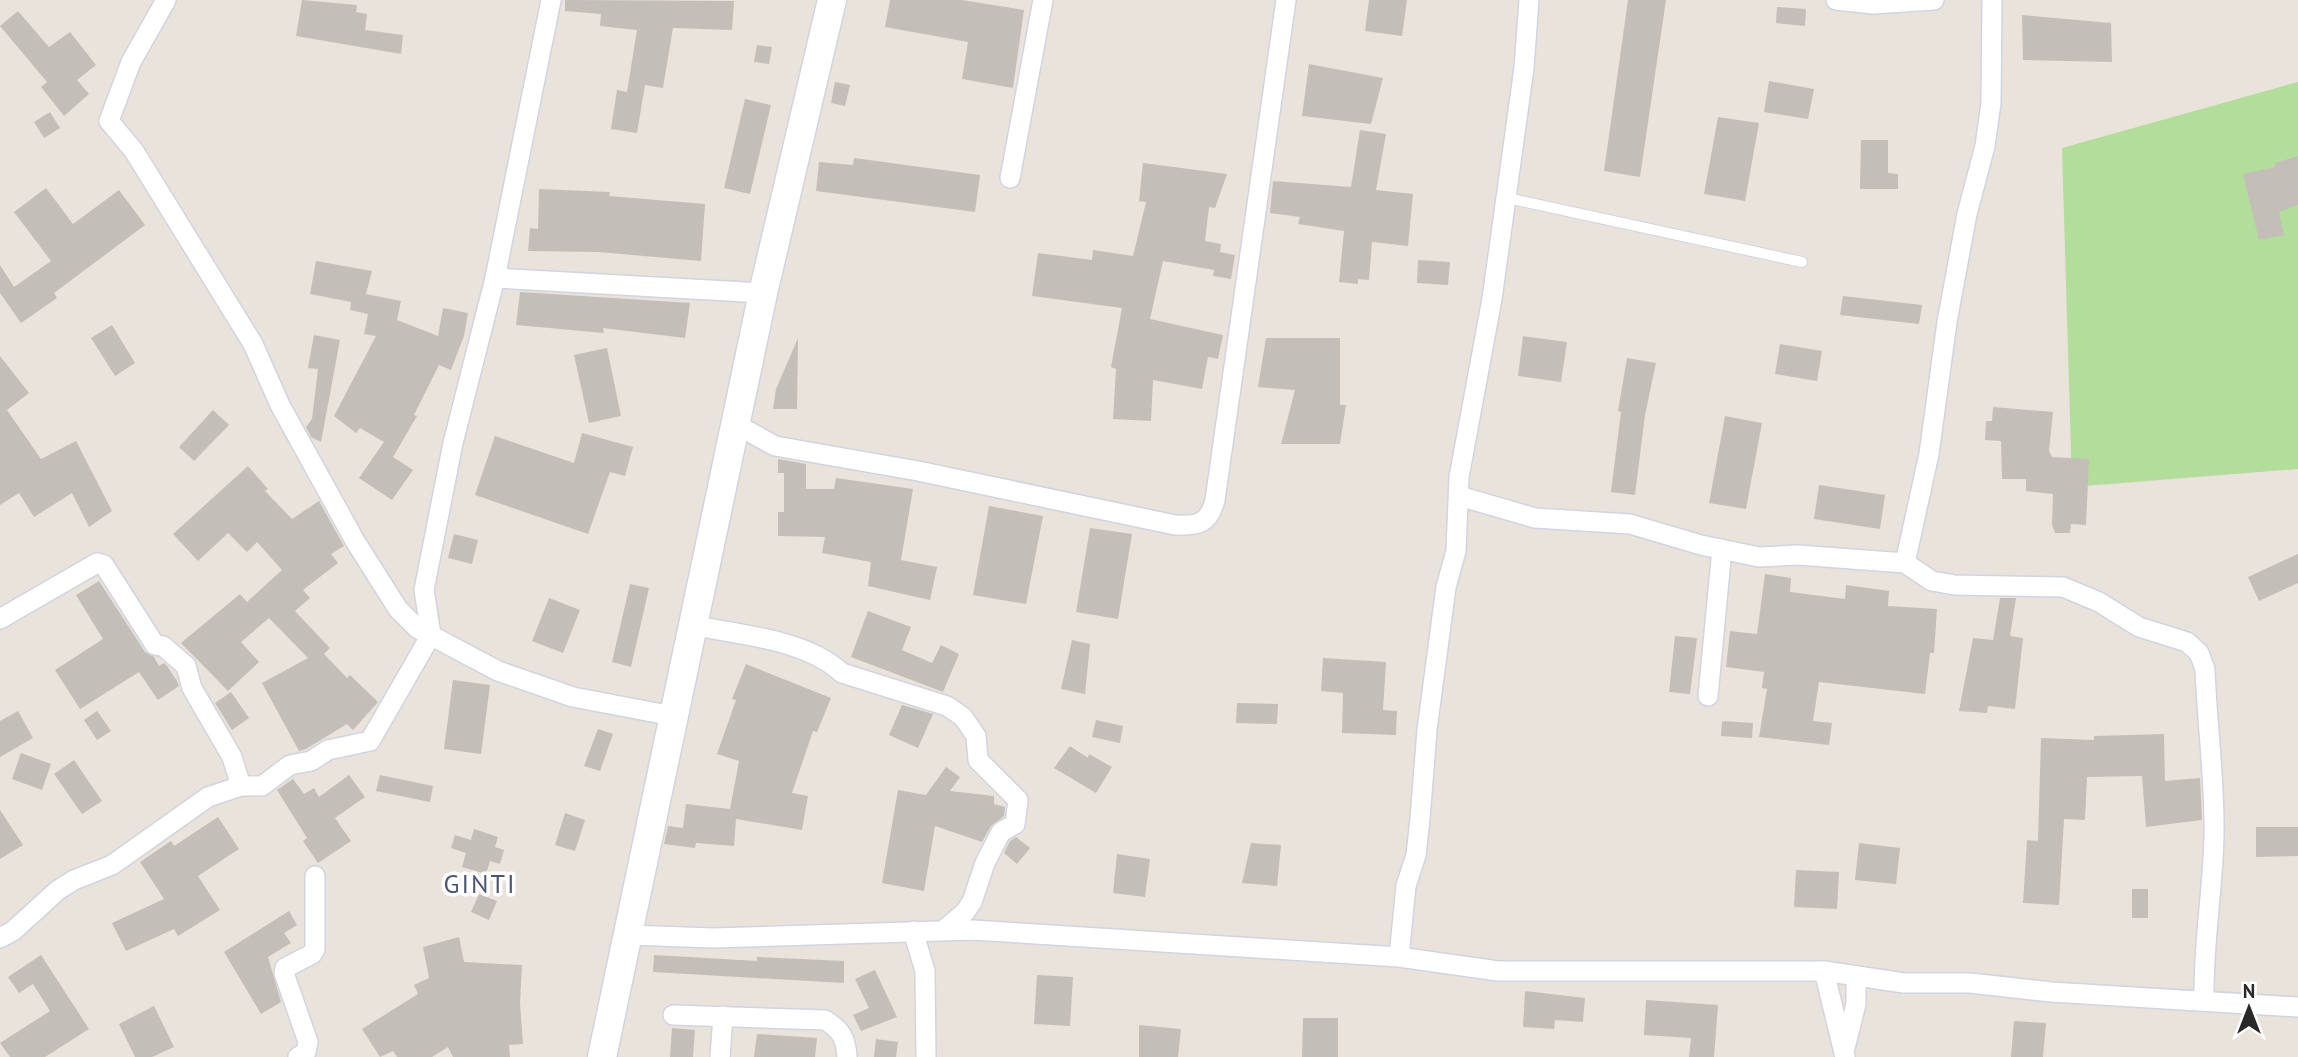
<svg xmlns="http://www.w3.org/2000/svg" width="2298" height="1057" viewBox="0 0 2298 1057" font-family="'PT Sans',sans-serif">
	<rect width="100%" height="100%" fill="#eae3db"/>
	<path fill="#b3dd9b" d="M2298,82V469L2072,487L2062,148Z"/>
	<g fill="#c3beb7">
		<path d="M302,0L357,5L356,12L367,14L365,30L403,35L401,54L296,36Z"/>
		<path d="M565,0L734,1L732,30L673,28L663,88L645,85L637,133L611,129L617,90L627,92L637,30L600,26L601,14L565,11Z"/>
		<path d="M890,0H962L1024,10L1013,88L962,79L968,42L885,27Z"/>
		<path d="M1369,0H1407L1402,36L1365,31Z"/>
		<path d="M1628,0H1666L1640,177L1604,171Z"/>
		<path d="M1777,7L1806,9L1805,26L1776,23Z"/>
		<path d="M18,11L49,47L70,32L96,65L77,80L89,94L64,116L41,87L47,82L0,26Z"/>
		<path d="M2022,15L2111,23L2112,62L2023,60Z"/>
		<path d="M757,45L772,47L769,64L754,62Z"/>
		<path d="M1309,64L1383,78L1371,124L1302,116Z"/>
		<path d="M1769,81L1814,89L1808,119L1764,112Z"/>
		<path d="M835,82L850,85L845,106L831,103Z"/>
		<path d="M745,99L771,105L750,194L724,188Z"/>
		<path d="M50,112L60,128L44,138L34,122Z"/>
		<path d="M1718,117L1759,123L1745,201L1704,194Z"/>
		<path d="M1360,130L1386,134L1376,190L1413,194L1408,246L1372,242L1369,280L1358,279V284L1339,282L1344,231L1298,224L1300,217L1270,213L1273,181L1351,187Z"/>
		<path d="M1861,140H1888V173L1898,174V189H1860Z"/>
		<path d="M2298,156V205L2279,212L2284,235L2259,240L2243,174L2275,167V163Z"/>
		<path d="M854,158L980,175L975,212L816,191L819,162L853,165Z"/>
		<path d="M1143,163L1227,174L1215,208L1209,207L1205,241L1221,244L1220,252L1235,255L1231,279L1213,276L1214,270L1163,261L1150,319L1223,335L1218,359L1208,357L1202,389L1153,380L1151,421L1113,419L1116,369L1111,367L1122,308L1032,296L1038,253L1092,260L1093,250L1133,256L1146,202L1139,201Z"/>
		<path d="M46,188L73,224L119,190L145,225L54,293L57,298L21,323L0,293V265L14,287L51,261L14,212Z"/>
		<path d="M539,189L610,192L609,196L705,204L701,261L598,252L528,251L530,228L538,229Z"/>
		<path d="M1418,260L1450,262L1448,285L1417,283Z"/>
		<path d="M316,261L372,271L366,294L401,301L397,320L438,336L443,308L468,313L464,336L451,370L439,365L414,415L417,416L393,457L413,470L392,500L359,478L384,442L360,428L356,433L334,416L376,336L364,334L368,314L350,310L351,302L310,294Z"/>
		<path d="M520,292L690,303L685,338L603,328L604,333L516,325Z"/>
		<path d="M1843,296L1922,305L1919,324L1840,315Z"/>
		<path d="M112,325L135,363L115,376L91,338Z"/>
		<path d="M314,335L340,340L321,442L311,437L306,427L312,419L318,369L308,368Z"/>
		<path d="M1523,336L1567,342L1561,382L1518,376Z"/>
		<path d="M798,338L797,409H773L776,389Z"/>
		<path d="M1266,338H1340V405H1346L1340,444H1281L1295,390L1258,387Z"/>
		<path d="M1780,344L1822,351L1817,381L1775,374Z"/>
		<path d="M607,348L621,416L589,423L574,355Z"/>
		<path d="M0,356L29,393L7,410L41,459L76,441L112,511L89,527L72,493L34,517L19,493L0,505Z"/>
		<path d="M1627,358L1656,363L1645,415L1635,495L1611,492L1621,412L1618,411Z"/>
		<path d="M1993,407L2053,412L2049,451L2052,457L2089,459L2086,525L2071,524L2070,533H2055L2052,525L2053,494L2026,491V479H2002L2001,441L1985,440L1986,421H1992Z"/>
		<path d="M213,410L229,425L194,461L179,447Z"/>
		<path d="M1725,416L1762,423L1746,509L1709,503Z"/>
		<path d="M582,433L633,447L625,476L610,472L588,534L475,495L495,436L574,463Z"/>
		<path d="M778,459L806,464V489H834L836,478L913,489L901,560L937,567L930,600L868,586L871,562L822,553L825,537L778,536V512H784V473H778Z"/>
		<path d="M248,466L268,489L265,491L292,519L319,501L344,546L331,554L338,563L303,590L310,598L295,611L330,648L324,654L347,678L350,675L378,702L353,730L347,724L306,749L299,751L262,683L308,658L269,618L241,642L259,662L228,691L181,643L240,594L247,602L282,570L257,542L247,552L228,533L198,561L173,534Z"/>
		<path d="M1819,485L1885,495L1880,529L1814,519Z"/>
		<path d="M989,506L1043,516L1026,604L973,595Z"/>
		<path d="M1090,528L1132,534L1118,619L1076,612Z"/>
		<path d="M454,534L478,540L472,564L448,558Z"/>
		<path d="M2298,554V583L2259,601L2248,577Z"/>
		<path d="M1765,574L1791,578L1790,592L1845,599L1846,585L1889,591L1888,606L1937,609L1934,653H1930L1925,694L1819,682L1813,721L1832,723L1829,745L1759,737L1767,689L1762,688L1764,672L1726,667L1730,631L1757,634Z"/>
		<path d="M99,581L145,652L154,657L159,666L164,663L167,666L177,681L179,686L158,700L139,672L80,709L55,670L103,639L76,595Z"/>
		<path d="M630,584L649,588L631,667L612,662Z"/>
		<path d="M549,598L580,610L563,653L532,641Z"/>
		<path d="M2000,598H2016L2010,636L2023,638L2015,709L1988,706L1987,713L1959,711L1973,638L1993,640Z"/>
		<path d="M868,611L911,627L902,650L932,663L941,645L959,654L943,692L851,657Z"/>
		<path d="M1675,636L1697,638L1690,694L1669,692Z"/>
		<path d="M1072,640L1090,644L1085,694L1061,689Z"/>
		<path d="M1323,658L1386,662L1383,710L1397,711L1396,735L1342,733L1343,693L1321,691Z"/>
		<path d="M746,664L831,698L817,732L813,731L792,793L808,796L802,830L736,819L734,846L696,843L695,848L664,844L668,826L683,828L686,804L730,809L739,761L717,754L736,700L732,699Z"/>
		<path d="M453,680L490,685L481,754L444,749Z"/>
		<path d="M231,692L249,718L232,730L215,703Z"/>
		<path d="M1237,703L1278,704L1277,724L1236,723Z"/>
		<path d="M902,705L933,714L918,748L889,735Z"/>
		<path d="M18,711L33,738L0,757V721Z"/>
		<path d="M97,711L111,731L97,740L84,720Z"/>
		<path d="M1096,720L1123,726L1120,743L1092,737Z"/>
		<path d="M1722,721L1753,723L1752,738L1721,736Z"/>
		<path d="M598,729L613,734L600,771L584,766Z"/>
		<path d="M2164,734L2165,781L2200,778L2202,820L2146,827L2142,776L2087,777L2085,820L2064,819L2059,905L2023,903L2027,840L2038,841L2041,738L2094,740V736Z"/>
		<path d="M1070,746L1088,758L1089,754L1112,767L1096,793L1054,768Z"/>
		<path d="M21,753L51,764L42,790L12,779Z"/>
		<path d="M74,760L102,801L82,814L54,774Z"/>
		<path d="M946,767L960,777L950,791L994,796V804L1005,807L1004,816L991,826L982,842L935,826L924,891L882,883L898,790L926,795Z"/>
		<path d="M349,775L365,797L335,818L351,841L318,863L303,841L307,838L277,790L293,779L304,794L314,788L319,797Z"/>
		<path d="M380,775L433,786L430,802L376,791Z"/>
		<path d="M0,810L23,845L0,859Z"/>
		<path d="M565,813L585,820L575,851L555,845Z"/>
		<path d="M218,817L239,849L198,876L220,910L178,936L174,929L126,951L112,923L164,899L140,862L171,841L174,846Z"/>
		<path d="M2256,827H2298V856L2256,857Z"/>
		<path d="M474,829L498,837L495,847L504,850L500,864L490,861L486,874L462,867L466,853L451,848L455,835L471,840Z"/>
		<path d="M1016,837L1030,848L1017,864L1004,853L1010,841Z"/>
		<path d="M1251,843L1281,845L1277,886L1242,883Z"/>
		<path d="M1859,843L1900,848L1896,884L1855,880Z"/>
		<path d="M1117,854L1150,859L1145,897L1113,893Z"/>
		<path d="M1796,870L1839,872L1837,909L1794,907Z"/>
		<rect x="2132" y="889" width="16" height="29"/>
		<path d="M479,894L497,901L489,920L471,912Z"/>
		<path d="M289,911L297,925L284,933L291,943L268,957L281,1002L261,1014L224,952Z"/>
		<path d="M459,937L464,962L522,965L520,1003L523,1044L509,1045L510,1057H453L448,1047L432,1057H397L393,1051L380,1057L362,1029L418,994L414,985L429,978L423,947Z"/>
		<path d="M41,955L89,1029L45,1057H10L0,1043L50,1011L33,984L19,993L8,977Z"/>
		<path d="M654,955L757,961V957L844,961V983L653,972Z"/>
		<path d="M875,970L897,1017L861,1031L853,1015L869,1008L855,979Z"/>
		<path d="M1037,975L1073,977L1070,1026L1034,1024Z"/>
		<path d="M1525,991L1585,998L1583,1022L1555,1020L1554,1029L1523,1027Z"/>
		<path d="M1646,1000L1718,1005L1714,1057H1689L1691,1038L1644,1035Z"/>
		<path d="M154,1006L174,1047L152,1057H135L119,1024Z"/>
		<path d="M1303,1018H1338V1057H1302Z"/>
		<path d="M2014,1021L2046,1023L2043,1057H2011Z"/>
		<path d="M1139,1025L1181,1029L1178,1057H1139Z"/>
		<path d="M672,1028L695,1030L693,1057H670Z"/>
		<path d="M757,1034L817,1038L815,1057H754Z"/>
		<path d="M876,1039L898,1042L896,1057H874Z"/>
	</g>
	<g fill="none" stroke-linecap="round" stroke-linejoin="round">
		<g stroke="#d1d4e1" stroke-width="12">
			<path id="service" d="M1507,198L1802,262"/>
		</g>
		<g stroke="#d1d4e1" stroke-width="22">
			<g id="minor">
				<path d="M166,0L131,62L109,121L134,151L253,344L280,405L355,541L398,609L417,628L498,671L573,697L673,716"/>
				<path d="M1836,0L1873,4L1934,0"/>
				<path d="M1010,178L1043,0"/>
				<path d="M495,278L763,293"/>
				<path d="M737,425L775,446L918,471L1175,525C1198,526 1209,524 1215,500L1286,0"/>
				<path d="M1459,496L1535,518L1630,524L1701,545L1759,557L1798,555L1905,563L1932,581L1955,585L2063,587L2099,602L2139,627L2187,642L2199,653L2205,669C2207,724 2215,780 2214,835C2213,890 2203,944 2204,1000"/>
				<path d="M1905,563L1929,454L1947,322L1967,214L1985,146L1991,103L1992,0"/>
				<path d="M0,619L97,563L104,565L155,645L163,646L186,666L192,688L232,757L241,786"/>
				<path d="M692,625C739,635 806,639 842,673L947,706L963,717L976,736L978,760L1018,800L1015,824L1001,832L985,863L972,902L965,912L944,930"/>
				<path d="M1708,696L1722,549"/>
				<path d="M913,931L925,971L926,1057"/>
				<path d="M629,935L713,938L973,930L1399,957L1498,971H1824L1904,983H1970L2051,992L2298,1007"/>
				<path d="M0,938L13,931L58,890L74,880L112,865L208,797L241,786H262L290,765L311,761L328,750L370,741L431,635L424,590L453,443L495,278L551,0"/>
				<path d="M1399,957L1406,886L1416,855L1420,819L1427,730L1446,587L1456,551L1459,477L1492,299L1524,68L1529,0"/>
				<path d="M1824,971L1845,1057"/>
				<path d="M673,1015L825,1020C841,1030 846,1038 847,1057"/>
				<path d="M1845,1048L1856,1004V976"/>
				<path d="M298,1057L306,1052L308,1042L284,973L285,968L312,954L315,949V876"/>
				<path d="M720,1057L723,1016"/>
			</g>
		</g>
		<g stroke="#d1d4e1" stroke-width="31">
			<path id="secondary" d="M602,1057L763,293L832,0"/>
		</g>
		<use href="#service" stroke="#fff" stroke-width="10"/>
		<use href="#minor" stroke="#fff" stroke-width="19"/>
		<use href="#secondary" stroke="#fff" stroke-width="28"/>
	</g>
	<g text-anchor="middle" stroke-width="7" stroke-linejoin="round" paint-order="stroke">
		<g font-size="26" letter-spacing="2" fill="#4d5576" stroke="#fff">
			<text x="480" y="893">GINTI</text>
		</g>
	</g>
	<g transform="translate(2249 1008)" stroke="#ffffff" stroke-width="5" paint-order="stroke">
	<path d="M0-5L12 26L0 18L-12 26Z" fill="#292929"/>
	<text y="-10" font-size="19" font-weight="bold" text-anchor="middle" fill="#292929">N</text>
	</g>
</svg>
